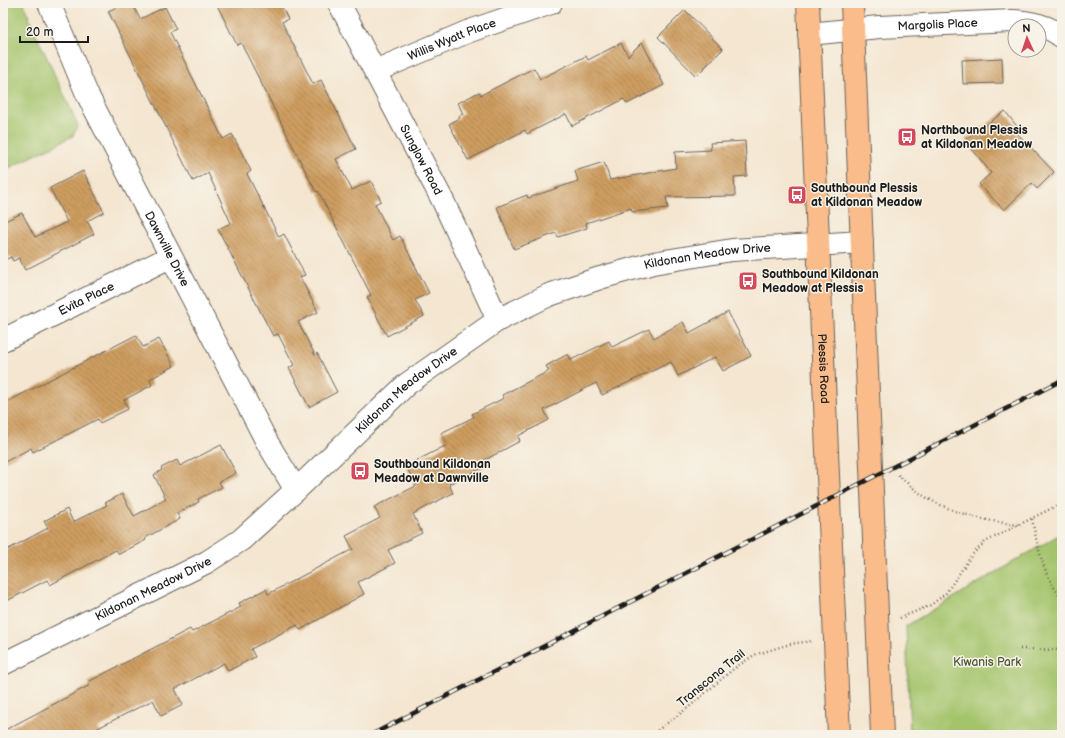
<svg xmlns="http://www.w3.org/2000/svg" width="1065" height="738" viewBox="0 0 1065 738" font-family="'Balsamiq Sans',sans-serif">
	<defs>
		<pattern id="building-back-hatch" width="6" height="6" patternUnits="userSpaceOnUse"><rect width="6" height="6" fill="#ce9d60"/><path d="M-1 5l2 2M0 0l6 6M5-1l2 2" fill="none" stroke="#a67f4e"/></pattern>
	</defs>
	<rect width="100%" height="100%" fill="#f7f3e8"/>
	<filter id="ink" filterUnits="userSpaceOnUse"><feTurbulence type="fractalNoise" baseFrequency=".025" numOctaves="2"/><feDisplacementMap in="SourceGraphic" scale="8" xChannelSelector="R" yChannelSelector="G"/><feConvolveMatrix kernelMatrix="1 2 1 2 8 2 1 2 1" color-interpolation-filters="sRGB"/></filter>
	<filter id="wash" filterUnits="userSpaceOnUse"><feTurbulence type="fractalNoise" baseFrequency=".012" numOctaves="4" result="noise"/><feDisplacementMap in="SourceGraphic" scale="16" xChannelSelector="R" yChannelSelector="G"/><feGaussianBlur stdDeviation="0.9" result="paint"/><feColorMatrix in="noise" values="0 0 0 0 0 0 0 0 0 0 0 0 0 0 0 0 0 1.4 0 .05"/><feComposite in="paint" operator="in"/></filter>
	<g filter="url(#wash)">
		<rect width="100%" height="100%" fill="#f4e6d0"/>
		<g fill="#a4c46c" stroke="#607044">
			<path d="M3,3H24L30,21L78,125L73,136L3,171Z"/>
			<path d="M1062,533V735H910L906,626Z"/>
		</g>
		<g id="blocks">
			<g fill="url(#building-back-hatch)">
				<path d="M125,3H132L140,19L165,7L176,29L170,32L223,139L232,134L251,171L247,174L279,237L284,234L305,275L300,277L318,312L298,322L315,355L317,353L337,392L309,407L289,368L294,365L278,334L273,336L218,229L231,223L208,173L193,181L108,11Z"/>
				<path d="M216,3H280L288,19L282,22L313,84L321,80L356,149L336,159L352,190L371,181L381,201L375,204L393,240L400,236L429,293L415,300L424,316L387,336L367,297L371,295L318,191L316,192L241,43L237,45Z"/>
				<path d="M685,10L723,49L696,76L658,37Z"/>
				<path d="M642,42L664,85L627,104L624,99L572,126L566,114L527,134L525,130L468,160L449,124L460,118L459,116L463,114L458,103L479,92L481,95L534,68L540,79L586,56L588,60L621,43L628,56Z"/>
				<path d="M1002,58L1003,83L963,84L962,60Z"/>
				<path d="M1005,111L1019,129L1016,132L1054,172L1037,189L1032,183L1004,210L979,184L991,173L965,140Z"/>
				<path d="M745,141L747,176L734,177L735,196L666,197L668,208L632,212L631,208L586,223L587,228L558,237L556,233L514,249L497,207L527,195L528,198L578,181L575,171L604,162L610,180L676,168L675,152L711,150L710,143Z"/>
				<path d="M83,171L104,212L87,221L94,234L25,270L19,258L13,261L11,257L3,261V222L22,213L35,237L67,222L50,188Z"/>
				<path d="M728,312L751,356L723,371L715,357L678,376L671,362L602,395L596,383L544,410L549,420L518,436L520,441L483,461L486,466L449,484L453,493L413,514L422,533L388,550L395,563L358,582L364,594L300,630L297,625L251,649L255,657L228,671L224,663L175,689L183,705L161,716L153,700L98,728L102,735H3V731L90,685L88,682L190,629L192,632L241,607L239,603L266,589L268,594L353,549L346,536L380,518L374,507L416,486L406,466L447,445L441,433L474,417L472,414L504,398L502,395L549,371L546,366L568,354L571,360L609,341L612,347L649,329L654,338L683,322L689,333Z"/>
				<path d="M136,335L143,347L159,339L174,366L150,379L152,385L124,400L128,409L100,423L98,419L33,452L31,448L3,463V404Z"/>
				<path d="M221,445L236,473L219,482L222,487L198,499L199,502L177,513L180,519L145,538L146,540L119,554L116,550L50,585L47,580L3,603V552L48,528L44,521L67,509L73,522L107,505L105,503L122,494L134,516L166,499L154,475L162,470L161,468L177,460L180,466Z"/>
			</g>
		</g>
	</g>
	<g filter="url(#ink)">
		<use href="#blocks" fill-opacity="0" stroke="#68635b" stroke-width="1"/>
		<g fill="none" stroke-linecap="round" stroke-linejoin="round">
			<g stroke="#68635b" stroke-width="24">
				<g id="minor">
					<path id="s1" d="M49,3L87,94L267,442L296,490"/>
					<path id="s2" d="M339,3L443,201L498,320"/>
					<path id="s3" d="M809,34L879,27L1012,21C1030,22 1048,25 1062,37"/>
					<path id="s4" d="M375,71L467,32L551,3"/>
					<path id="s5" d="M3,340L170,257"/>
					<path id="s6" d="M3,664L207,562L241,540L296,490L407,384L498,320L549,295L600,278L653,263L732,250L862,242"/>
				</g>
			</g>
			<g stroke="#68635b" stroke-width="24">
				<g id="major">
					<path id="s7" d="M808,3L839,735"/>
					<path d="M852,3L882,735"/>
				</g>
			</g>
			<g stroke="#68635b" stroke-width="2.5" stroke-dasharray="1 3" stroke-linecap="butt">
				<path d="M898,475C906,482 915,490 924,496C953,514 986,521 1019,525"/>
				<path d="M1032,519C1038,548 1043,575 1062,599"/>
				<path d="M900,618L931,605L946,593L972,555L985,542L1062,503"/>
				<path d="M1020,649L1062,650"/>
				<path d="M651,735L689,707L732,670L754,655L790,644L812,641"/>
			</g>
			<use href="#minor" stroke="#fff" stroke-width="22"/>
			<use href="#major" stroke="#fabc8b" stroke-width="22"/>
			<g stroke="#1c1c1c" stroke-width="4.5">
				<path id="rail" d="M371,735L1062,380"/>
			</g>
			<use href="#rail" stroke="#f7f3e8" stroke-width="3" stroke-dasharray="9" stroke-linecap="butt"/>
		</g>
	</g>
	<defs>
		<g id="bus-square" transform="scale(1)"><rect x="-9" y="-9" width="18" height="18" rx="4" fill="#d1495b" stroke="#f7f3e8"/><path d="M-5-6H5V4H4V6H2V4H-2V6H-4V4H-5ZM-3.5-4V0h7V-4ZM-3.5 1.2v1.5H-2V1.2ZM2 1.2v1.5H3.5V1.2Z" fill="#fff"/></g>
	</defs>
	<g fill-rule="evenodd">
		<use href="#bus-square" x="907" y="137"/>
		<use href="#bus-square" x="797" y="195"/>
		<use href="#bus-square" x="748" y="281"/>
		<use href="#bus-square" x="360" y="471"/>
	</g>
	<g text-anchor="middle" stroke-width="3" stroke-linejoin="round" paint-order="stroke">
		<g font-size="12" fill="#1c1c1c" stroke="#f7f3e8">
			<text dy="4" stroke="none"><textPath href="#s3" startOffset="129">Margolis Place</textPath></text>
			<text dy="4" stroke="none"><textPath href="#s4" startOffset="83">Willis Wyatt Place</textPath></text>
			<text dy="4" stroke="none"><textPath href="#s2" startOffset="177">Sunglow Road</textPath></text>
			<text dy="4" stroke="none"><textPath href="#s1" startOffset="273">Dawnville Drive</textPath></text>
			<text dy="4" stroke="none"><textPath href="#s6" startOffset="828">Kildonan Meadow Drive</textPath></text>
			<text dy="4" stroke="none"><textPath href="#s5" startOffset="93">Evita Place</textPath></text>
			<text dy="4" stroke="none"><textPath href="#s7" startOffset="366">Plessis Road</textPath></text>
			<text dy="4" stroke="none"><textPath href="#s6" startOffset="492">Kildonan Meadow Drive</textPath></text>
			<text dy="4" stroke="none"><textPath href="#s6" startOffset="168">Kildonan Meadow Drive</textPath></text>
			<text transform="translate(711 678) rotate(-39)" y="4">Transcona Trail</text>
		</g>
		<g font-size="12" font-weight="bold" fill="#1c1c1c" stroke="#f7f3e8" text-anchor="start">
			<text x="921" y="134">Northbound Plessis<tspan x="921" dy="14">at Kildonan Meadow</tspan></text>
			<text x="811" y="192">Southbound Plessis<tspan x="811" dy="14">at Kildonan Meadow</tspan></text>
			<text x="762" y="278">Southbound Kildonan<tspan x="762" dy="14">Meadow at Plessis</tspan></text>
			<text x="374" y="468">Southbound Kildonan<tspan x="374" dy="14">Meadow at Dawnville</tspan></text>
		</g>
		<g font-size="12" fill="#4c5738" stroke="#f7f3e8">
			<text x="987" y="666">Kiwanis Park</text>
		</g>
	</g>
	<rect width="1065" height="738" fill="none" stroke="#f7f3e8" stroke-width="16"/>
	<g transform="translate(1027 38) rotate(357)"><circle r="19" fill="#f7f3e8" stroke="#9f9d96"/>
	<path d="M0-3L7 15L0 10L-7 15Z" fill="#d1495b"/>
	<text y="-6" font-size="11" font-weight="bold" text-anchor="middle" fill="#1c1c1c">N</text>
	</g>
	<path d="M20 36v6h68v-6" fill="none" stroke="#1c1c1c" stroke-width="2"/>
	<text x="26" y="36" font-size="12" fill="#1c1c1c" stroke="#f7f3e8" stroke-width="3" paint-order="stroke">20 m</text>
</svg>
